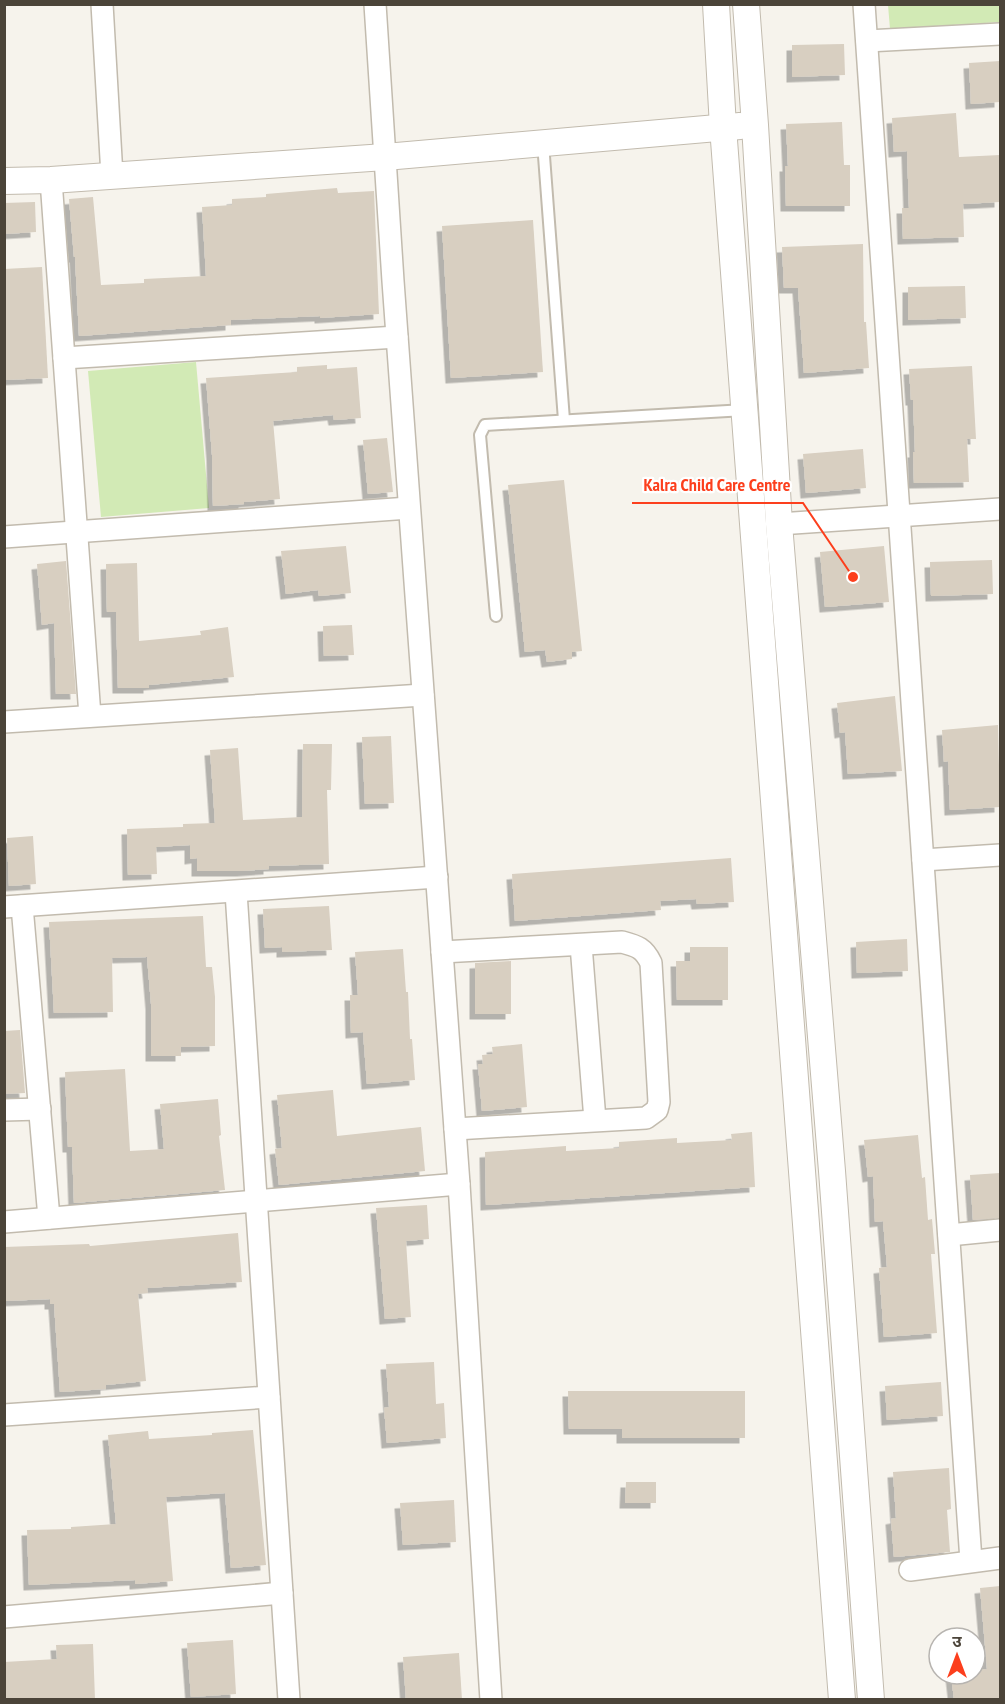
<svg xmlns="http://www.w3.org/2000/svg" width="1005" height="1704" viewBox="0 0 1005 1704" font-family="'PT Sans Narrow','Noto Sans Devanagari',sans-serif">
	<defs>
		<filter id="shadow"><feDropShadow dx="-5.5" dy="5.5" stdDeviation="0" flood-color="#0004"/></filter>
	</defs>
	<rect width="100%" height="100%" fill="#f6f3ec"/>
	<g fill="#d2eab5">
		<path d="M888,5H1000V22L890,29Z"/>
		<path d="M196,362L209,508L101,517L88,371Z"/>
	</g>
	<g fill="#d8cfc1" filter="url(#shadow)">
		<path d="M844,44L845,75L792,77V45Z"/>
		<path d="M1000,61V102L971,104L969,63Z"/>
		<path d="M956,113L959,157L1000,155V202L963,204L964,237L903,239L902,208H909L907,151L894,152L892,118Z"/>
		<path d="M842,122L844,165H850V206H786L785,166H788L786,124Z"/>
		<path d="M337,188L338,193L374,191L379,314L320,318V316L231,320V325L79,336L75,257H74L69,199L93,197L101,285L144,283V279L206,276L202,207L232,205V199L266,197V194Z"/>
		<path d="M35,202L36,232L4,234V203Z"/>
		<path d="M533,220L543,372L451,378L442,226Z"/>
		<path d="M863,244L864,322H866L869,368L804,373L798,288H784L782,247Z"/>
		<path d="M42,267L48,378L4,380V269Z"/>
		<path d="M965,286L966,318L908,320V287Z"/>
		<path d="M327,365V369L357,367L361,418L334,420L333,415L273,421L280,499L244,502V504L213,506L212,455L206,378L297,372V367Z"/>
		<path d="M972,366L976,439H967L969,482L914,483L913,452H915L913,400H911L909,369Z"/>
		<path d="M387,438L393,492L368,494L363,440Z"/>
		<path d="M863,449L866,488L806,493L803,454Z"/>
		<path d="M564,480L582,651L572,652V659L547,662L545,650L525,652L508,485Z"/>
		<path d="M346,546L351,593L319,596L318,590L286,594L281,551Z"/>
		<path d="M884,546L889,602L825,607L820,552Z"/>
		<path d="M992,560L993,594L931,596L930,562Z"/>
		<path d="M66,561L76,694H56L54,623L42,625L37,564Z"/>
		<path d="M137,563L139,641L201,635L200,631L228,627L234,677L149,685V688H118L116,612H107L106,564Z"/>
		<path d="M352,625L354,655L324,656L323,626Z"/>
		<path d="M895,696L902,771L848,774L845,732L840,733L837,703Z"/>
		<path d="M998,725L1000,807L950,810L948,761L944,762L942,730Z"/>
		<path d="M391,736L394,803L365,804L362,737Z"/>
		<path d="M303,744H332L331,790H327L329,864L269,866V869L242,871H197V858L190,859V845L156,847L157,874L128,875L127,829L183,827V824L215,823L210,750L238,748L243,820L302,817Z"/>
		<path d="M33,836L36,884L9,886L7,838Z"/>
		<path d="M731,858L734,902L697,904L696,899L660,901L661,910L515,921L512,874Z"/>
		<path d="M329,906L332,950L282,952V947L265,948L263,909Z"/>
		<path d="M203,916L206,967H212L215,997V1046L181,1047V1056H151V1004L147,957L112,958L113,1012L54,1013L49,922Z"/>
		<path d="M907,939L908,971L857,973L856,942Z"/>
		<path d="M690,947H728V1000H677L676,961H690Z"/>
		<path d="M403,949L406,992H408L410,1039H412L415,1080L367,1084L363,1032L351,1033L350,995H358L355,952Z"/>
		<path d="M511,961V1014H475V963Z"/>
		<path d="M20,1030L25,1093L4,1094V1031Z"/>
		<path d="M522,1044L527,1107L482,1111L478,1064H483L482,1055L493,1054L492,1047Z"/>
		<path d="M125,1069L130,1151L164,1149L160,1104L218,1099L221,1135L219,1136L225,1190L74,1203L72,1147H68L65,1072Z"/>
		<path d="M333,1090L337,1136L421,1127L425,1171L279,1185L275,1149L282,1148L277,1095Z"/>
		<path d="M752,1132L755,1187L486,1205L485,1152L566,1146V1151L619,1148V1142L677,1138V1143L732,1140L731,1134Z"/>
		<path d="M918,1135L922,1178L925,1177L928,1220L932,1219L935,1254H931L937,1333L884,1337L879,1268L887,1267L883,1221L875,1222L873,1176L868,1177L864,1140Z"/>
		<path d="M1000,1173V1218L973,1220L970,1175Z"/>
		<path d="M427,1205L429,1239L406,1241L411,1317L385,1319L376,1208Z"/>
		<path d="M238,1233L242,1282L147,1288L148,1293L138,1294L146,1381L106,1385V1389L60,1392L54,1304H50V1299L5,1301L4,1247L89,1244L90,1246Z"/>
		<path d="M434,1362L436,1404L444,1403L446,1438L387,1443L384,1408L389,1407L386,1364Z"/>
		<path d="M941,1382L943,1416L887,1420L885,1386Z"/>
		<path d="M568,1391H745V1438H622V1429H569Z"/>
		<path d="M253,1430L266,1565L231,1568L225,1493L166,1497L173,1581L135,1584V1580L29,1585L27,1530L71,1529V1527L116,1524L108,1435L148,1431L149,1439L212,1435V1433Z"/>
		<path d="M949,1468L951,1509L947,1510L950,1552L894,1557L891,1519L896,1518L893,1472Z"/>
		<path d="M626,1482H656V1503H625Z"/>
		<path d="M454,1500L456,1542L403,1545L400,1503Z"/>
		<path d="M1000,1586V1700H954L951,1674H975V1670L987,1669L980,1588Z"/>
		<path d="M233,1640L236,1694L191,1697L187,1643Z"/>
		<path d="M93,1644L95,1700H4V1662L57,1659L56,1645Z"/>
		<path d="M459,1653L462,1700H406L403,1657Z"/>
	</g>
	<g fill="none" stroke-linecap="round" stroke-linejoin="round">
		<g stroke="#c2bbae" stroke-width="14">
			<g id="service">
				<path d="M543,143L564,420"/>
				<path d="M496,616L480,435L485,425L745,410"/>
			</g>
		</g>
		<g stroke="#c2bbae" stroke-width="24">
			<g id="minor">
				<path d="M102,4L112,176"/>
				<path d="M375,4L393,281L459,1184L491,1700"/>
				<path d="M864,4L971,1561"/>
				<path d="M867,41L1000,34"/>
				<path d="M51,180L90,716"/>
				<path d="M64,358L397,337"/>
				<path d="M779,524L1000,509"/>
				<path d="M4,537L409,508"/>
				<path d="M4,722L423,695"/>
				<path d="M923,860L1000,855"/>
				<path d="M236,892L289,1700"/>
				<path d="M22,906L49,1218"/>
				<path d="M4,907L437,877"/>
				<path d="M581,945L595,1120"/>
				<path d="M442,952L622,942C637,946 644,948 651,963L659,1102L657,1110L646,1118L455,1129"/>
				<path d="M4,1110L40,1109"/>
				<path d="M4,1222L459,1184"/>
				<path d="M949,1235L1000,1230"/>
				<path d="M4,1415L269,1397"/>
				<path d="M910,1570L1000,1558"/>
				<path d="M4,1617L282,1593"/>
			</g>
		</g>
		<g stroke="#c2bbae" stroke-width="28">
			<g id="tertiary">
				<path d="M716,4L723,127L842,1700"/>
				<path d="M746,4L755,125L779,524L832,1171L871,1700"/>
				<path d="M4,181L51,180L385,157L740,126"/>
			</g>
		</g>
		<use href="#service" stroke="#fff" stroke-width="10"/>
		<use href="#minor" stroke="#fff" stroke-width="21"/>
		<use href="#tertiary" stroke="#fff" stroke-width="26"/>
	</g>
	<path fill="none" stroke="#fc3f1d" stroke-width="2" d="M853 577L803 503H632"/>
	<circle fill="#fc3f1d" stroke="#fff" stroke-width="2" cx="853" cy="577" r="6"/>
	<g font-size="18" text-anchor="middle" font-weight="bold" fill="#fc3f1d" stroke="#fff" stroke-width="4.5" stroke-linejoin="round" paint-order="stroke">
		<text x="717" y="491">Kalra Child Care Centre</text>
	</g>
	<rect width="1005" height="1704" fill="none" stroke="#4b4439" stroke-width="12"/>
	<g transform="translate(957 1656)"><circle r="28" fill="#ffffff" stroke="#b7b4b0" stroke-width="1.5"/>
	<path d="M0-4.5L10 22L0 15L-10 22Z" fill="#fc3f1d"/>
	<text y="-9" font-size="16" font-weight="bold" text-anchor="middle" fill="#4b4439">उ</text>
	</g>
</svg>
